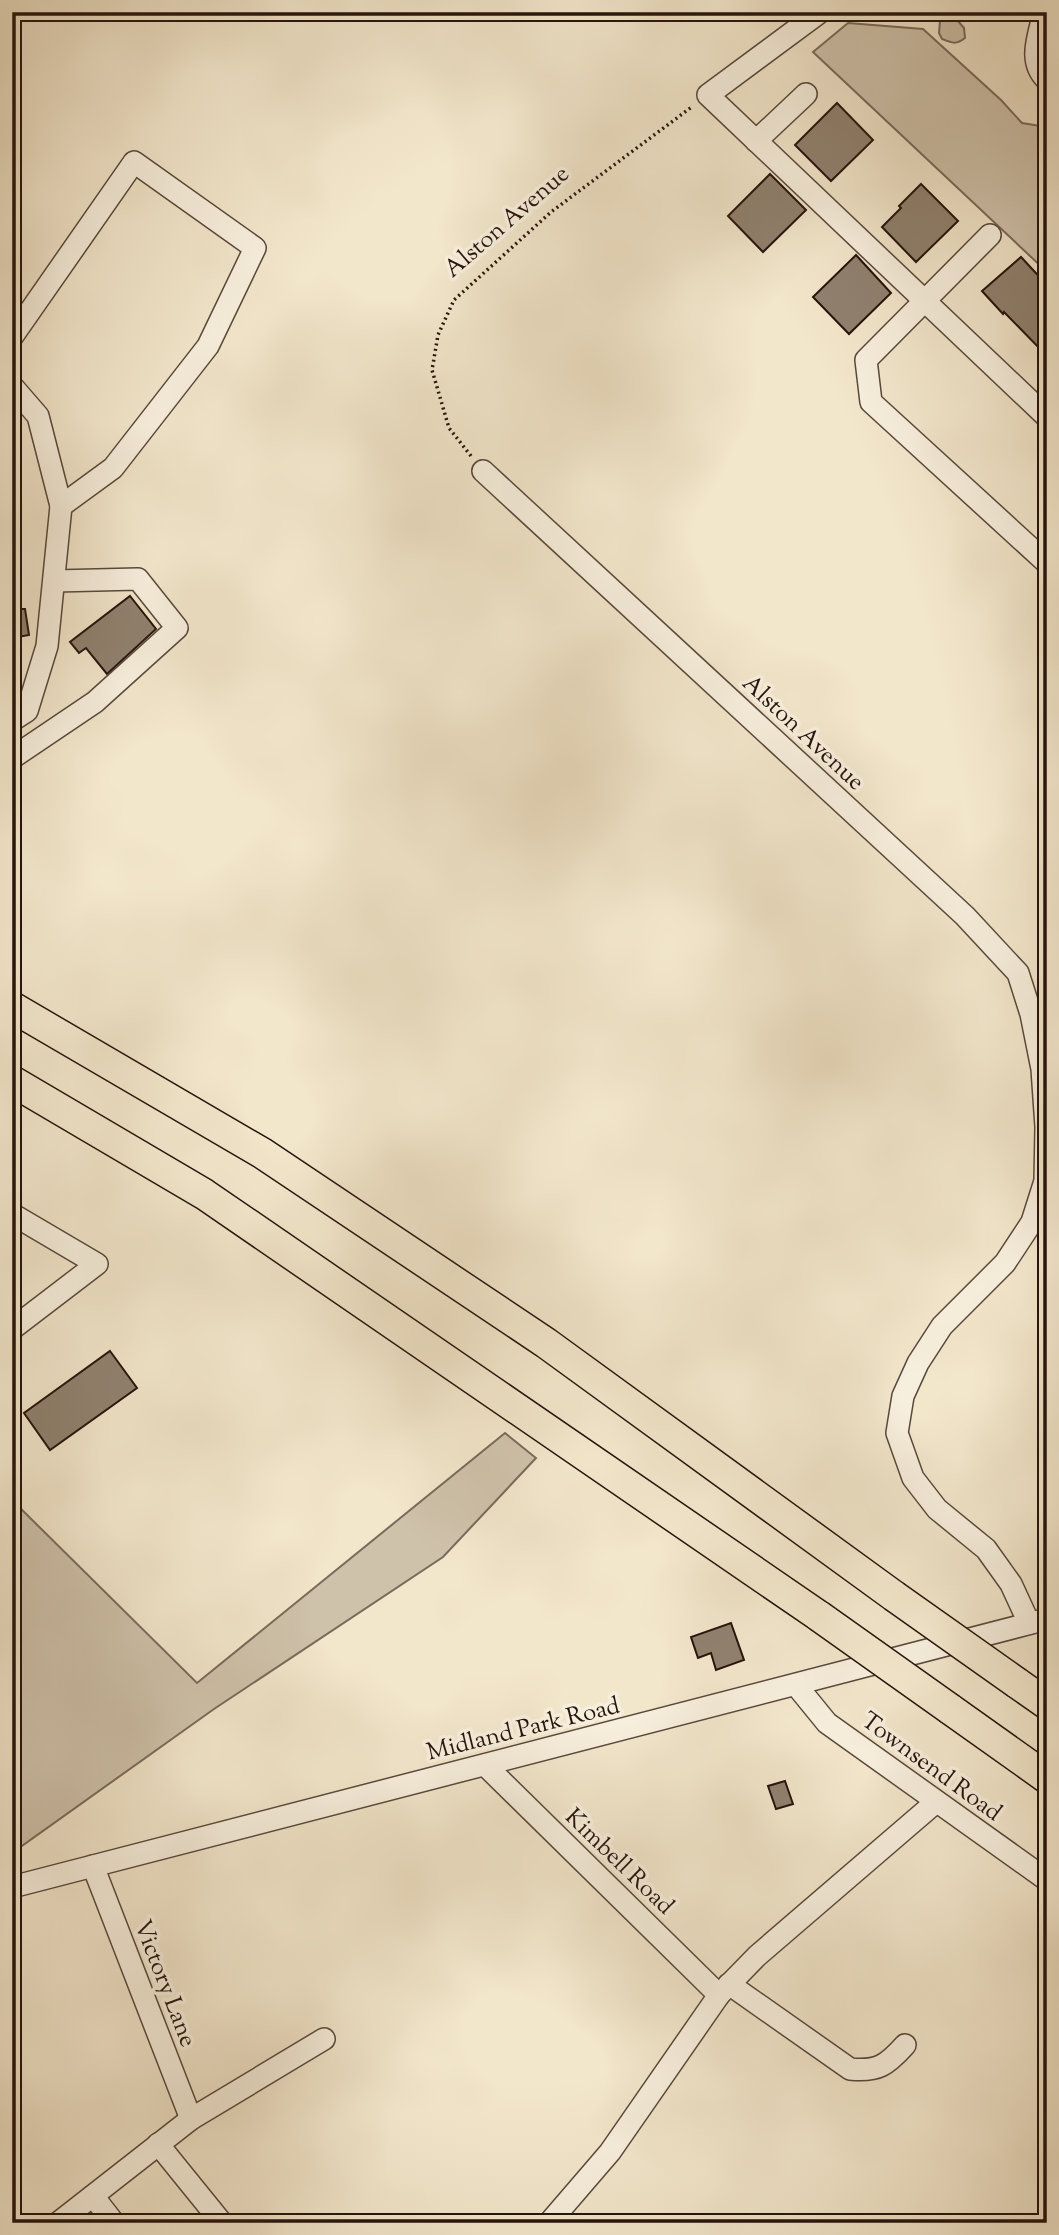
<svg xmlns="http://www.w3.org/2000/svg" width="1059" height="2235" viewBox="0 0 1059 2235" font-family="'Sorts Mill Goudy',serif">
	<rect width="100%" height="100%" fill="#f2e6cb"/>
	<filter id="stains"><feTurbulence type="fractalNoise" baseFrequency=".00286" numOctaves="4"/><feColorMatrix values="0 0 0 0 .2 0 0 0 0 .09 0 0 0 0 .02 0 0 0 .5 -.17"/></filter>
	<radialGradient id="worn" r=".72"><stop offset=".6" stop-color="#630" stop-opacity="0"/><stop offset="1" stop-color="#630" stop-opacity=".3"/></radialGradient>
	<g fill="#cfc2ab" stroke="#7a6a5c" stroke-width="2">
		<path d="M948,19L958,21L964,28L965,38C956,45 952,43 942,39L939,33L940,21Z"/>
		<path d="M848,23L923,29L1001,100L1022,123L1047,127V272L813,52Z"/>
		<path d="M505,1433L536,1458L443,1557L214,1709L12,1853V1500L197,1683Z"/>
	</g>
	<g fill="#90816f" stroke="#26130c" stroke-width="2">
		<path d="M837,103L873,140L831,181L795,145Z"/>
		<path d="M770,174L806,210L763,252L728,216Z"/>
		<path d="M921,184L958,221L916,262L882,227L901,208L899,206Z"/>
		<path d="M856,255L891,293L849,334L813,297Z"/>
		<path d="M1021,257L1047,285V356L1004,312L1003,314L982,291Z"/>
		<path d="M130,596L156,629L107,674L86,648L79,653L70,642Z"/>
		<path d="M12,609H25L29,635L12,638Z"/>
		<path d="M110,1351L137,1388L50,1450L24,1413Z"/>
		<path d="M731,1623L744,1660L716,1670L711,1653L698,1658L691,1637Z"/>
		<path d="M785,1781L793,1804L776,1809L768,1786Z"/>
	</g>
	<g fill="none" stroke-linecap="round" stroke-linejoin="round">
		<g stroke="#59483c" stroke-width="24">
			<g id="minor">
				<path d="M820,12L708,95L1047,417"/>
				<path d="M1044,12C1039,36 1027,61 1047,80"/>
				<path d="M756,141L806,94"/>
				<path d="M990,235L866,360L871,402L1047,563"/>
				<path d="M12,337L134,162L255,248L208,346L113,468L61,506"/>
				<path d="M12,386L38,416L61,506L47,646L27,711L13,720"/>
				<path d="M483,471L965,916L1018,973L1031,1014L1042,1069L1046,1127L1045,1181L1032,1222L1005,1263L942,1326L918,1363L903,1396L897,1433L913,1478L937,1509L986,1549L1011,1584L1029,1623"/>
				<path d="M12,758L95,702L177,628L138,579L55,581"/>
				<path d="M12,1214L97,1264L12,1329"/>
				<path d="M796,1685L827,1723L1047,1880"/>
				<path d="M485,1765L719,1995"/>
				<path d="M93,1866L191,2119"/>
				<path d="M12,1887L1047,1619"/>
				<path d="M729,1984L850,2069C878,2072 887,2065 905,2045"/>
				<path d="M158,2144L222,2223"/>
				<path d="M93,2196L114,2223"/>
				<path d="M58,2223L191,2119L324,2039"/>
				<path d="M549,2223L610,2152L719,1995L757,1956L936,1802"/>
			</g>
		</g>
		<g stroke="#26130c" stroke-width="33">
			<g id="highway">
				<path d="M12,1007L262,1153L546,1343L894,1596"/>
				<path d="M12,1081L204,1194L819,1616"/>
				<path d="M1017,1683L1047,1704"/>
				<path d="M950,1709L1047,1778"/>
			</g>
		</g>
		<path stroke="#26130c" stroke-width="3.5" stroke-dasharray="2 3.5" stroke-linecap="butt" d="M471,456L449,428L432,370L438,335L454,300L551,212L693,106"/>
		<use href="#minor" stroke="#f7efdd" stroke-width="21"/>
		<use href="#highway" stroke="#f2e6cb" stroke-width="30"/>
		<g stroke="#26130c" stroke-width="33" stroke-linecap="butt">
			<g id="highway-bridge">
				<path d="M894,1596L1017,1683"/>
				<path d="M819,1616L950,1709"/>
			</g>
		</g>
		<use href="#highway-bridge" stroke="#f2e6cb" stroke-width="30"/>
	</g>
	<g text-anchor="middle" stroke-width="7" stroke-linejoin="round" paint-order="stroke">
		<g font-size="24" fill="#26130c" stroke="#f7efdd">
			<text transform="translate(506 221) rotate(-41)" y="8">Alston Avenue</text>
			<text transform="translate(804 732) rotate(43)" y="8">Alston Avenue</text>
			<text transform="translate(523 1728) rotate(-14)" y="8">Midland Park Road</text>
			<text transform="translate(932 1766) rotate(36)" y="8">Townsend Road</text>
			<text transform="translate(620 1861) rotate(44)" y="8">Kimbell Road</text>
			<text transform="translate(166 1983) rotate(69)" y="8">Victory Lane</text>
		</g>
	</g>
	<rect width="1059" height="2235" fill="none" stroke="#f2e6cb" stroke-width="42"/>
	<rect x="14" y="14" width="1031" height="2207" fill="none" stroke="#26130c" stroke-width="3.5"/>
	<rect x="21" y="21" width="1017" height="2193" fill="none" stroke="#26130c" stroke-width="2"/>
	<rect width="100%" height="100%" filter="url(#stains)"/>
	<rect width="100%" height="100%" fill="url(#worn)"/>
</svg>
